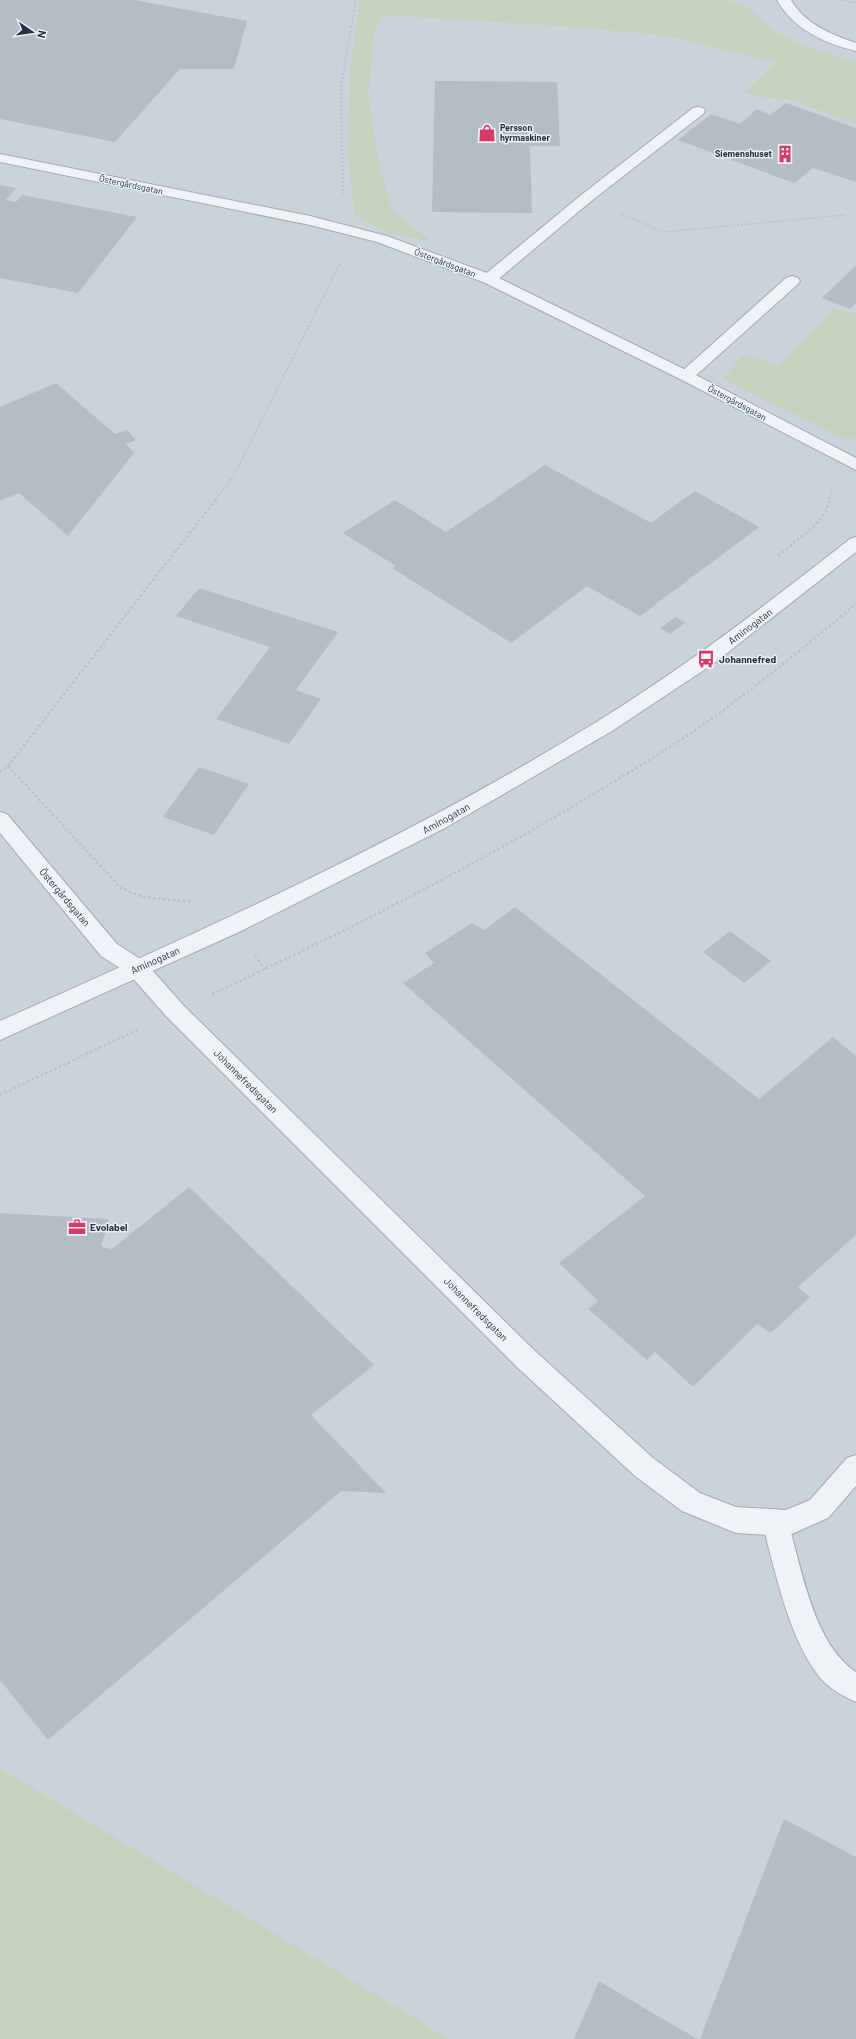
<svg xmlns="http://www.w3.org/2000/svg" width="856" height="2039" viewBox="0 0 856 2039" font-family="Barlow,sans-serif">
	<rect width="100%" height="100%" fill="#dde3e8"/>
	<rect fill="#cbd2da" x="0" y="0" width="856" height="2039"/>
	<g fill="#c6d2be">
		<path d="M360,0H723L745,6L752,10L772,30L802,45L856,62V123L787,99L765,98L745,92L776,62L664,35L559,26L384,15L374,32L368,94L380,169L393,211L432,242L387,233L355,215L348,154L350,70Z"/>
		<path d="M834,308L854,313L856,312V438L847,440L723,379L743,355L779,365Z"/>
		<path d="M0,1768L449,2039H0Z"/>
	</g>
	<g fill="#b4bdc5">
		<path d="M2,0H134L247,21L234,69H180L115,142L0,119V1Z"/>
		<path d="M435,81L557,82L560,146H530L532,213L432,212Z"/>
		<path d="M786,103L856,128V182L813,168L794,183L678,140L711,114L740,124L757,109L770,115Z"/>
		<path d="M0,185L16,188L6,200L16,202L22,195L137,217L78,293L0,278Z"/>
		<path d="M856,265V303L850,309L822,298Z"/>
		<path d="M56,383L115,434L127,430L136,440L126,444L134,453L68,536L19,493L0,501V407Z"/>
		<path d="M545,465L651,523L695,491L759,527L640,616L587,586L511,643L392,568L396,566L343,533L395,500L446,532Z"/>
		<path d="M199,588L338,632L296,690L321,699L289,744L216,719L270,647L176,616Z"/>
		<path d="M676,617L685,623L670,634L660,628Z"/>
		<path d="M199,767L249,784L214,835L163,817Z"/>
		<path d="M515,907L759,1099L833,1037L856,1056V1235L798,1287L810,1297L771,1333L757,1324L693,1387L655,1352L647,1360L588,1309L598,1301L559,1263L645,1196L403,983L434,963L425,953L472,923L484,930Z"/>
		<path d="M730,931L771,961L744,983L703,952Z"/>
		<path d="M189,1187L374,1365L311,1415L386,1493L341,1491L48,1740L0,1680V1213L109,1219L101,1247L112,1249Z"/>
		<path d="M784,1819L856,1857V2039H700Z"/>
		<path d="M599,1981L661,2018L698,2039H574Z"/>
	</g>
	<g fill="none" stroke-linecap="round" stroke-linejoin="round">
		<g stroke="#a2aab2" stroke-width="2">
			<g id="service">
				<path d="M698,107L703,108L705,111L703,114L590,202L495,282H483L481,279L483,276L580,196L693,108Z"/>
				<path d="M792,276L798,278L800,281L798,284L692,379L686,381L680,379L678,376L680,373L786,278Z"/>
				<path d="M775,1509L784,1513L788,1522C802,1569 813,1643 856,1672V1702C845,1697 834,1691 825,1683C790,1647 775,1570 762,1522L766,1513Z"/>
			</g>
		</g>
		<g stroke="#a2aab2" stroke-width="2">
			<g id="minor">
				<path d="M777,0H791C805,24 830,34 856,43V51C824,43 794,30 777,0Z"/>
				<path d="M0,154L310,216L387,236L495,276L692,373L856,458V470L680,379L483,282L377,242L310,225L0,162Z"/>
				<path d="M0,812L7,814L117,944L145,962L183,1005L535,1351L653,1458L700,1493L736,1507L786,1510L810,1500L847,1458L856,1455V1486L828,1518L787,1536L736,1533L682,1511L635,1476L517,1367L167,1017L129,974L101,956L0,833Z"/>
			</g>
		</g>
		<g stroke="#a2aab2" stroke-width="2">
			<path id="tertiary" d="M856,537V552L713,664L612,731L445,828L239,932L0,1040V1021C204,930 408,839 598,721C687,666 768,603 850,539Z"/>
		</g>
		<g stroke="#bbc1c6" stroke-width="1.5" stroke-dasharray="2 2" stroke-linecap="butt">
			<path d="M841,0L856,3"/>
			<path d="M343,195L341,87L356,0"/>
			<path d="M621,214L663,232L845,215"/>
			<path d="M216,499L233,477L340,263"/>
			<path d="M829,499L832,489"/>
		</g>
		<g stroke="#bbc1c6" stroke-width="2.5" stroke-dasharray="2.5 2.5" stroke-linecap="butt">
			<path d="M778,556L813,527L826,512L830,498"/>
			<path d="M8,766L121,888L143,897L192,902"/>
			<path d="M0,772L8,766L217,498"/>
			<path d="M255,956L265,969"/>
			<path d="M212,994C371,920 528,838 676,743C739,702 798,652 856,604"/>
			<path d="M0,1095L139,1029"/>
		</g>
		<use href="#service" fill="#f0f3f6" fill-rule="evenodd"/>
		<use href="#minor" fill="#f0f3f6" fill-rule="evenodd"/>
		<use href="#tertiary" fill="#f0f3f6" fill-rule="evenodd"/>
	</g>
	<defs>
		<g id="shop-bare" transform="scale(1.38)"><path d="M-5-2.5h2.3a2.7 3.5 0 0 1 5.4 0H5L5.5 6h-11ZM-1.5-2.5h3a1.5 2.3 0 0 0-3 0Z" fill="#d43b67" stroke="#ecf1f5" stroke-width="2.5" paint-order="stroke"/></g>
		<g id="building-bare" transform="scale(1.38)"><path d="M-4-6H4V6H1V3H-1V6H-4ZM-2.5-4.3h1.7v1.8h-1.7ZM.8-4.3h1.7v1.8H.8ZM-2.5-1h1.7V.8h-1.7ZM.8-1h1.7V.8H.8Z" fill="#d43b67" stroke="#ecf1f5" stroke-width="2.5" paint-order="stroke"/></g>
		<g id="bus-bare" transform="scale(1.38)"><path d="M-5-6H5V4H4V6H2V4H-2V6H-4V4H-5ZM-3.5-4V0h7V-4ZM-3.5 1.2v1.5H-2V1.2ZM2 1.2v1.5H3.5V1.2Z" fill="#d43b67" stroke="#ecf1f5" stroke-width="2.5" paint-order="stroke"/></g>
		<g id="office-bare" transform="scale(1.38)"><path d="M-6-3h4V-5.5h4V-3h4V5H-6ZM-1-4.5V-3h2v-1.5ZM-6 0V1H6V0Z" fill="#d43b67" stroke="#ecf1f5" stroke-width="2.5" paint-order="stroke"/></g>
	</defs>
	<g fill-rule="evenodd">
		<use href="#shop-bare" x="487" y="133"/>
		<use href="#building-bare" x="785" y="154"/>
		<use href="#bus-bare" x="706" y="659"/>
		<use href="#office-bare" x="77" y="1227"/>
	</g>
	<g text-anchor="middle" stroke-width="3" stroke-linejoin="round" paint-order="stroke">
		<g font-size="9" font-weight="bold" fill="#26323f" stroke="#ecf1f5" text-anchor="start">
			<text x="500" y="131">Persson<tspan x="500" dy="10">hyrmaskiner</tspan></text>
			<text x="772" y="157" text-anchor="end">Siemenshuset</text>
		</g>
		<g font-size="9" fill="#26323f" stroke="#ecf1f5">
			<text transform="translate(131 185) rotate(12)" y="3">Östergårdsgatan</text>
			<text transform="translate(445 263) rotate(21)" y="3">Östergårdsgatan</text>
			<text transform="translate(737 403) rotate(28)" y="3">Östergårdsgatan</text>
		</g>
		<g font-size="10" fill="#26323f" stroke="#ecf1f5">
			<text transform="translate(750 626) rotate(-37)" y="4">Aminogatan</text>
			<text transform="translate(446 818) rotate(-29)" y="4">Aminogatan</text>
			<text transform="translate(65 897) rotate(50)" y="4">Östergårdsgatan</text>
			<text transform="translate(155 960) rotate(-24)" y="4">Aminogatan</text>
			<text transform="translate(246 1081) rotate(45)" y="4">Johannefredsgatan</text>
			<text transform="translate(476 1309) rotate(45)" y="4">Johannefredsgatan</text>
		</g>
		<g font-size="10" font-weight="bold" fill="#26323f" stroke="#ecf1f5" text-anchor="start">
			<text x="719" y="663">Johannefred</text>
			<text x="90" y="1231">Evolabel</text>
		</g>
	</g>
	<g transform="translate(32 32) rotate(103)" stroke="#ecf1f5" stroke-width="3" paint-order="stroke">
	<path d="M0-3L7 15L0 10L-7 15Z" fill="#26323f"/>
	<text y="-6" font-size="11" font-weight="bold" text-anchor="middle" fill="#26323f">N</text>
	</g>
</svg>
